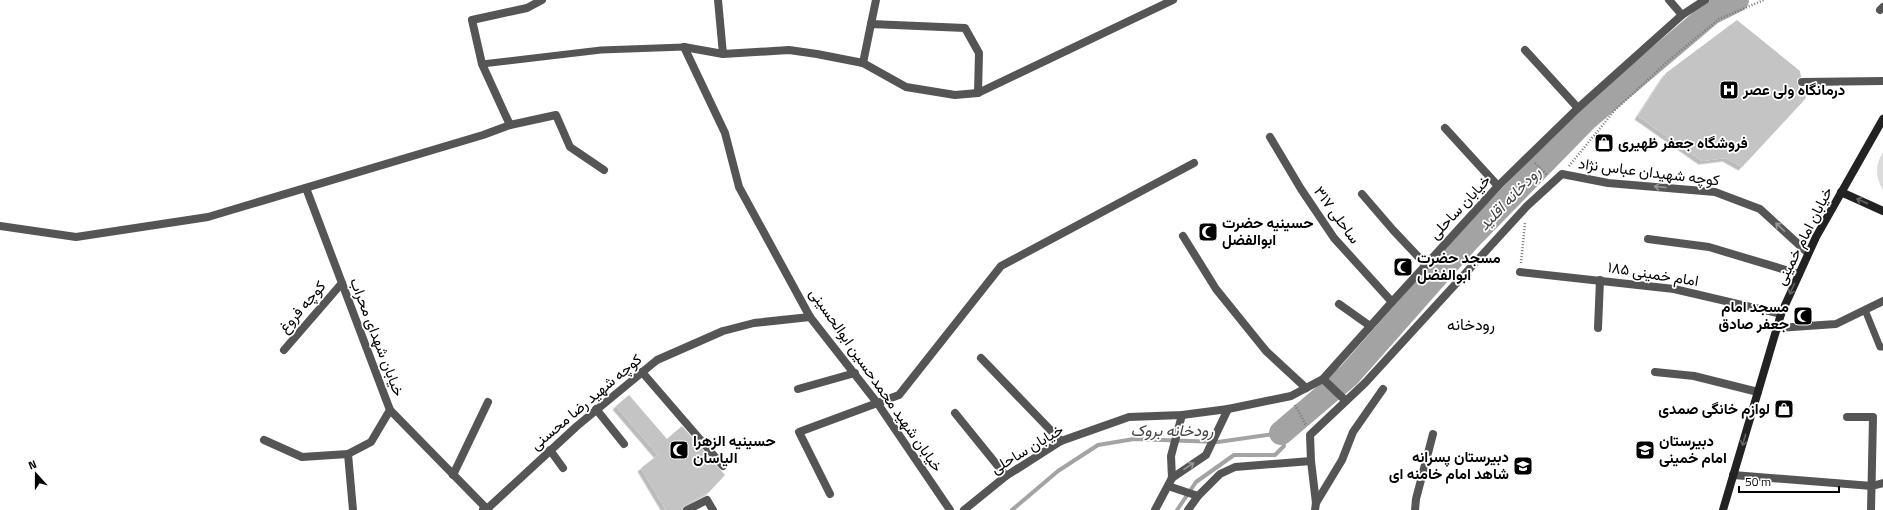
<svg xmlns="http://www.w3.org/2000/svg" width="1883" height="510" viewBox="0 0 1883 510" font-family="'Titillium Web',Vazirmatn,sans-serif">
	<defs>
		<filter id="shadow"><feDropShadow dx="-3.5" dy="3.5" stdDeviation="0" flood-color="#0004"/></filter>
	</defs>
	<rect width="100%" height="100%" fill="#fff"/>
	<path fill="#dcdcdc" d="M1883,152V190C1875,177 1875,165 1883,152Z"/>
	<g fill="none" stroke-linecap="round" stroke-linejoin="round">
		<path stroke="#a3a3a3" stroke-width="4" d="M1012,510L1058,471L1098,445L1134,439L1218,442L1281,433L1284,446L1275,455H1234L1196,482L1177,510"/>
		<path stroke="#a3a3a3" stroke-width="24" d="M1281,433L1349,375L1469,239L1586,119L1711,13L1737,0"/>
	</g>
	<g fill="#c4c4c4" filter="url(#shadow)">
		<path d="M1737,20L1800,71L1801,77L1797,79V82L1799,87H1803L1806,98L1742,167L1726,158L1702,161L1638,116L1666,73Z"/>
		<path d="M629,395L667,439L682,426L725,475L709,492L685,505L682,510H666L641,468L658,455L616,406Z"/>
	</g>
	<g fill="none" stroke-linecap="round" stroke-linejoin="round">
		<g stroke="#777" stroke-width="2.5" stroke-dasharray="1 2" stroke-linecap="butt">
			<path d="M1535,163L1547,175"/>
			<path d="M1569,166L1615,110L1667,62L1719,19L1764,0"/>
			<path d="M1521,263L1525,223"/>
			<path d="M1295,405L1306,425"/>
		</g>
		<g stroke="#555" stroke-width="7">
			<path d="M482,64L601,50L684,47"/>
			<path d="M1865,310L1880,347H1883"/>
		</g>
		<g stroke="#555" stroke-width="8">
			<path d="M1168,486L1198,496"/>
			<path d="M1188,510L1198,496L1220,474L1235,467L1311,461"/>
		</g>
		<g stroke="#555" stroke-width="8">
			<path d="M718,0L723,54"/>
			<path d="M1669,0L1682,15"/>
			<path d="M1880,10L1883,7"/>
			<path d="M871,24L876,0"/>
			<path d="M684,47L725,133L739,187L810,317L878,404L950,510"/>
			<path d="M684,47L723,54L789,50L817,54L863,63L906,87L955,95L978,93L1173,0"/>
			<path d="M1525,50L1578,108"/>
			<path d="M863,63L871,24L965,28L979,53L978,93"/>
			<path d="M1802,82L1883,81"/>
			<path d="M510,125L556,115L570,147L604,170"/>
			<path d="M1445,128L1498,186"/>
			<path d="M1270,137L1301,189L1334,238L1392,302"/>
			<path d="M1362,194L1393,230L1426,265"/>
			<path d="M0,226L76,237L208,217L483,135L510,125L482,64L472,20L527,8L542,0"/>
			<path d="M1183,236L1216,289L1266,351L1306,388"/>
			<path d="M1648,239L1709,247L1799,274"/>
			<path d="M1520,272L1674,289L1781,314"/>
			<path d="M1339,304L1370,326"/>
			<path d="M1598,328L1600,280"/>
			<path d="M1777,328L1836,324L1883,301"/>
			<path d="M284,350L342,283"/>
			<path d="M981,358L1061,441"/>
			<path d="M642,372L723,466"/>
			<path d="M1655,372L1694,376L1758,392"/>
			<path d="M1323,379L1346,401"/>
			<path d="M798,389L855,373"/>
			<path d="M596,409L624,444"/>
			<path d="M955,413L1006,476"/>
			<path d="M1847,417H1873L1871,510"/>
			<path d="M264,440L302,457L348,454L371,442L390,410"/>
			<path d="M550,450L563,468"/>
			<path d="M348,454L353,510"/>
			<path d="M453,475L488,402"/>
			<path d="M1733,475L1872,486L1883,483"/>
			<path d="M830,494L799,432L899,395L1001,266L1194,163"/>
			<path d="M1316,503L1342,460L1353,432L1383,389"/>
			<path d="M483,510L487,509L577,426L657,360L723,331L754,323L810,317"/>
			<path d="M687,510L707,500L713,510"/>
			<path d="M1315,510L1316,503L1311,461L1310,435L1365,383L1527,206L1562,174L1608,183L1715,192L1760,209L1808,253"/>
			<path d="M1415,510L1416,499L1433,434"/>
		</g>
		<g stroke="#555" stroke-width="8">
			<path d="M306,188L390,410L488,510"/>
			<path d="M1172,478L1206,455L1228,409"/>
			<path d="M964,510L1006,476L1061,441L1129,417L1182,415L1228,409L1291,396L1323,379L1392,302L1498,186L1578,108L1682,15L1705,0"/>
			<path d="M1155,510L1172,478L1171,456L1182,415"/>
		</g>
		<g stroke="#222" stroke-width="8">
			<path d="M1841,192L1883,211"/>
			<path d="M1723,510L1781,314L1816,237L1883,119"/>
		</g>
	</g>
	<defs><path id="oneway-shaft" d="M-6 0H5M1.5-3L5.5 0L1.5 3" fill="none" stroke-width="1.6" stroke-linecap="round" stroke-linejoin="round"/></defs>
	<g stroke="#999">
		<use href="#oneway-shaft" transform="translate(1660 187) rotate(-175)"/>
		<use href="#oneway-shaft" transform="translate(1780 227) rotate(-138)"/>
		<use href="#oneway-shaft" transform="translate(1189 466) rotate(-34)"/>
	</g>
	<g stroke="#646464">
		<use href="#oneway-shaft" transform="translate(1862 201) rotate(-156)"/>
		<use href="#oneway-shaft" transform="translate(1792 289) rotate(115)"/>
		<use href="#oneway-shaft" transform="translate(1744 440) rotate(106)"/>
	</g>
	<defs>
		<g id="hospital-square" transform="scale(1)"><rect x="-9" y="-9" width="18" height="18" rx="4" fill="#000" stroke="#fff"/><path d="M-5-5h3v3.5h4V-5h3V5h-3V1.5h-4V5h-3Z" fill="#fff"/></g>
		<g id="shop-square" transform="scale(1)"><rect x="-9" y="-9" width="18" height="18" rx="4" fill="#000" stroke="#fff"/><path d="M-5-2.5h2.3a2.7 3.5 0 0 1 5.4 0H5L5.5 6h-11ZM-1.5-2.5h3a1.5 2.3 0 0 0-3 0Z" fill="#fff"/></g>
		<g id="mosque-square" transform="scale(1)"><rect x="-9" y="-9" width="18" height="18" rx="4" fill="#000" stroke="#fff"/><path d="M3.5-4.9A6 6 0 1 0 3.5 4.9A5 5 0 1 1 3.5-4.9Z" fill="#fff"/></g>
		<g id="school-square" transform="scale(1)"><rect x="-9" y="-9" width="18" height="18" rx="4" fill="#000" stroke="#fff"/><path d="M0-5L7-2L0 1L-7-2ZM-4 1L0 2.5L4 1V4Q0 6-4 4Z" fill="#fff"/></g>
	</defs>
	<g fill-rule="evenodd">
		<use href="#hospital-square" x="1729" y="90"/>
		<use href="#shop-square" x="1604" y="143"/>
		<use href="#mosque-square" x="1208" y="232"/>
		<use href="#mosque-square" x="1403" y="267"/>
		<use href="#mosque-square" x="1803" y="316"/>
		<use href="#shop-square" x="1784" y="409"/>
		<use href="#mosque-square" x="679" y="450"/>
		<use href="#school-square" x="1645" y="450"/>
		<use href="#school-square" x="1523" y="466"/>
	</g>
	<g text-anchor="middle" stroke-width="3.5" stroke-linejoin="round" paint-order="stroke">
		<g font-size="15" font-weight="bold" fill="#000" stroke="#fff" text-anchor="start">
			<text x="1743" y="95">درمانگاه ولی عصر</text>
			<text x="1618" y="148">فروشگاه جعفر ظهیری</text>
			<text x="1222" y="228">حسینیه حضرت<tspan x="1222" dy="17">ابوالفضل</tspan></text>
			<text x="1417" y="263">مسجد حضرت<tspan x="1417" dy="17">ابوالفضل</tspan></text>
			<text x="1789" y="312" text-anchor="end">مسجد امام<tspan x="1789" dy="17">جعفر صادق</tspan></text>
			<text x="1770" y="414" text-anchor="end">لوازم خانگی صمدی</text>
			<text x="693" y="446">حسینیه الزهرا<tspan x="693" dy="17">الیاسان</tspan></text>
			<text x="1659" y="446">دبیرستان<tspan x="1659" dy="17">امام خمینی</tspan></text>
			<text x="1509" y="462" text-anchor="end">دبیرستان پسرانه<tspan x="1509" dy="17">شاهد امام خامنه ای</tspan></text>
		</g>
		<g font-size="15" fill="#000" stroke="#fff">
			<text transform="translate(1649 172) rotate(7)" y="5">کوچه شهیدان عباس نژاد</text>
			<text transform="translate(1460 207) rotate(-47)" y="5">خیابان ساحلی</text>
			<text transform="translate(1337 215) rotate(54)" y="5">ساحلی ۳۱۷</text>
			<text transform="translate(1804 236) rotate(-63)" y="5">خیابان امام خمینی</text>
			<text transform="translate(1653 274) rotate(9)" y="5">امام خمینی ۱۸۵</text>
			<text transform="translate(302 307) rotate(-49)" y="5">کوچه فروغ</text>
			<text transform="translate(377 337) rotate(69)" y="5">خیابان شهدای محراب</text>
			<text transform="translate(876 380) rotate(55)" y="5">خیابان شهید محمدحسین ابوالحسینی</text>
			<text transform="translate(586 402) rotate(-40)" y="5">کوچه شهید رضا محسنی</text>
			<text transform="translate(1027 449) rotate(-31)" y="5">خیابان ساحلی</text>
		</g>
		<g font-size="16" font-style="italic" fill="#444" stroke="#fff">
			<text transform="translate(1509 198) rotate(-46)" y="6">رودخانه اقلید</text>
			<text x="1172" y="436">رودخانه بروک</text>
		</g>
		<g font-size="16" fill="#000" stroke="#fff">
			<text x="1471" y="330">رودخانه</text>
		</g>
	</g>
	<g transform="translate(36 474) rotate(339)" stroke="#ffffff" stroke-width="3" paint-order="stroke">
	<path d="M0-3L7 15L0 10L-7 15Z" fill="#000000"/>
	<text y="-6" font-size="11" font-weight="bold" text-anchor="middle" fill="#000000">N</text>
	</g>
	<path d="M1739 486v6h100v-6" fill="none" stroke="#000000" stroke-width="2"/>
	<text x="1745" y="486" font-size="12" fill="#000000" stroke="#ffffff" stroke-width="3" paint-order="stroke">50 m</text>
</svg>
